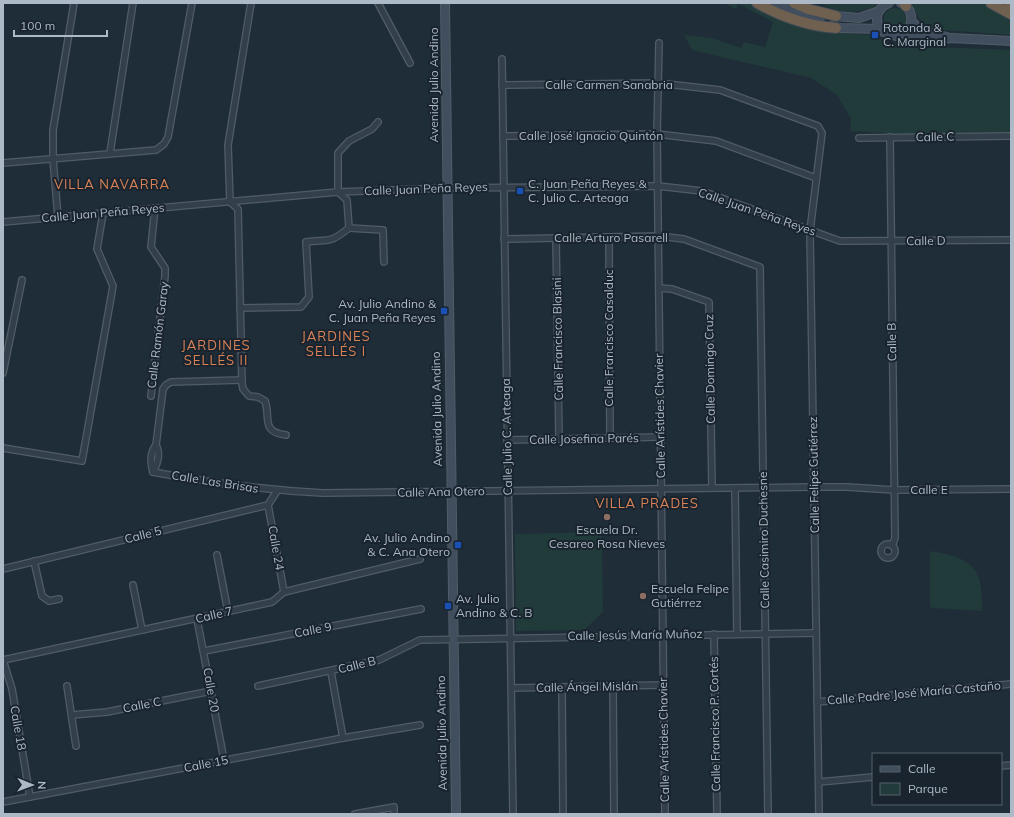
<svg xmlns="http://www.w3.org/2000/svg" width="1014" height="817" viewBox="0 0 1014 817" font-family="Mulish,sans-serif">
	<rect width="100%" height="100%" fill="#1f2d39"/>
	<g fill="#213a3a">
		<path d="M724,3H752L819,31L871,35L889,43L897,44L906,41L936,47L1011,50V132L903,134L850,131L851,119L837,95L811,78L692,50L684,35L712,38L741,48L744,42L765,47L773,22L738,4L736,9Z"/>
		<path d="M819,3H881C862,15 838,14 819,3Z"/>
		<path d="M910,3H982L1011,18V35L929,29L922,23Z"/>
		<circle cx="895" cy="19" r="11"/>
		<path d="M602,532L603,612L584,630L516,631L515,534Z"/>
		<path d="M930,551C973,558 983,567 982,611L932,608L930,606Z"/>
	</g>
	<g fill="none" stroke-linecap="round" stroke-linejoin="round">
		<g stroke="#515c67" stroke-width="8">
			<g id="street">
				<path d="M251,3L228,145L230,202L238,209L242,383L243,389L249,396L258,397L265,401C271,417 260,432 286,435"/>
				<path d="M378,3L410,63"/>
				<path d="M659,43L657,134L665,814"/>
				<path d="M502,59L513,814"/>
				<path d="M502,85L658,83L720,90L818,126L822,133L810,231L819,814"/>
				<path d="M503,136L657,134L716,141L816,178"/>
				<path d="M890,137L895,538L892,546"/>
				<path d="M859,138L1011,136"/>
				<path d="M110,153L133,3"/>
				<path d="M3,163L156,150L164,144L168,137L192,3"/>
				<path d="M58,217L53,159V130L74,3"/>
				<path d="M3,222L338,192L446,188L658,186L702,191L840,241L1011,240"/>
				<path d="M349,228L383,230L384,262"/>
				<path d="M609,237L610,438"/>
				<path d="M556,238L559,439"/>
				<path d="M504,239L659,236L684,239L760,267L768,814"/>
				<path d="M659,288L672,289L709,302L712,488"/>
				<path d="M240,308L301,307L309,297L306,242C329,239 329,244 349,228L347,200L338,192V153L349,141L372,129L378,122"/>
				<path d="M3,373L22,280"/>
				<path d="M151,396L165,276V268L151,247L155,208"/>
				<path d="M507,440L660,437"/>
				<path d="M3,448L82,461L113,286L97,249L103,213"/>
				<path d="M153,472C210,483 265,490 323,493L814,487H847L894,490L1011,489"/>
				<path d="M153,472C150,462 150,453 156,445L163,389L166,385L171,382L242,380"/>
				<path d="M153,472C158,463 161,454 156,445"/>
				<path d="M735,488L737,634"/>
				<path d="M268,505L284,592"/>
				<circle cx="888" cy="551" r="7"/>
				<path d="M217,555L228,612"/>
				<path d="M34,561L42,596L49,601L59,599"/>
				<path d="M3,569L268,505L277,491"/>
				<path d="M133,585L142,630"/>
				<path d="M197,619L224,760"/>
				<path d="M714,634L717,814"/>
				<path d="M204,651L421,609"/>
				<path d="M3,660L272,602L284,592L420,559"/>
				<path d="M3,660L12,689L30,797"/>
				<path d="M67,686L76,746"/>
				<path d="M258,686L379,660L420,640L816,633"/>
				<path d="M562,687L563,814"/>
				<path d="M613,687L614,814"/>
				<path d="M512,688L663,685"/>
				<path d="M817,702L1011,684"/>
				<path d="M72,715L107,712L211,691"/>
				<path d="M343,738L420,725"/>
				<path d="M1001,766L1011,765"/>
				<path d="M819,782L873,777"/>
				<path d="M3,802L343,738L331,672"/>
				<path d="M355,814L394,807V814"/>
			</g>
		</g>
		<g stroke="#515c67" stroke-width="10">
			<g id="secondary">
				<path d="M445,3L456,814"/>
				<path d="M776,3L792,12L820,22"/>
				<path d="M889,3C876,8 873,22 883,32L896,36L906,31C915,22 912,8 901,3"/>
				<path d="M836,16L859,18L879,11"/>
				<path d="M911,21L922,31L947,37"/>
				<path d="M831,26L840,28L880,29"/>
				<path d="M903,34L935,40L951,38L1011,41"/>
			</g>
		</g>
		<g stroke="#3e4954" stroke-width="12">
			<g id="highway">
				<path d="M757,3C782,17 807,26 836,28"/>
				<path d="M794,3L808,9L836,16"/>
				<path d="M904,3L906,6"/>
				<path d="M991,3L1011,14"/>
				<path d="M1010,3L1011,4"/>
			</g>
		</g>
		<use href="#street" stroke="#333f4a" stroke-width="5.5"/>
		<use href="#secondary" stroke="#414e5d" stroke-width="8"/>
		<use href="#highway" stroke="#706050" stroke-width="10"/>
	</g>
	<g fill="#1a4fb4" stroke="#19242e" stroke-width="1.5">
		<rect x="871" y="31" width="8" height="8" rx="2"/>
		<rect x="516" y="187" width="8" height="8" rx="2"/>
		<rect x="440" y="307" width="8" height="8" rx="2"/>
		<rect x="454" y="541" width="8" height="8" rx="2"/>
		<rect x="444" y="602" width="8" height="8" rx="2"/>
	</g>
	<g fill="#8d6e63" stroke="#19242e" stroke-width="1.5">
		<circle cx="607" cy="517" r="4"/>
		<circle cx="643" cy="596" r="4"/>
	</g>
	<g text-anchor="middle" stroke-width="4" stroke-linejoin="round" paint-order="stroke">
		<g font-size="12" fill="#adb9c6" stroke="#19242e" text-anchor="start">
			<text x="883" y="32">Rotonda &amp;<tspan x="883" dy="14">C. Marginal</tspan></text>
			<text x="528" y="188">C. Juan Peña Reyes &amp;<tspan x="528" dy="14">C. Julio C. Arteaga</tspan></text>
			<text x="436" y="308" text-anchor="end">Av. Julio Andino &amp;<tspan x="436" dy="14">C. Juan Peña Reyes</tspan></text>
			<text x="607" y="534" text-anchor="middle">Escuela Dr.<tspan x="607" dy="14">Cesareo Rosa Nieves</tspan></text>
			<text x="450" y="542" text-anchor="end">Av. Julio Andino<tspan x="450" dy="14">&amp; C. Ana Otero</tspan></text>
			<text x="651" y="593">Escuela Felipe<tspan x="651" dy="14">Gutiérrez</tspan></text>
			<text x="456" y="603">Av. Julio<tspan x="456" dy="14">Andino &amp; C. B</tspan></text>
		</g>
		<g font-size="12" fill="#adb9c6" stroke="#19242e">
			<text transform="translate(434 85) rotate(-90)" y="4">Avenida Julio Andino</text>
			<text x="609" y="89">Calle Carmen Sanabria</text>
			<text x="591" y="140">Calle José Ignacio Quintón</text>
			<text transform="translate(935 137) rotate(-1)" y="4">Calle C</text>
			<text transform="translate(426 189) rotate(-2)" y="4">Calle Juan Peña Reyes</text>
			<text transform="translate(757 212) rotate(19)" y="4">Calle Juan Peña Reyes</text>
			<text transform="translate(103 213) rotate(-5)" y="4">Calle Juan Peña Reyes</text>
			<text x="611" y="242">Calle Arturo Pasarell</text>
			<text transform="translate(926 241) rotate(-1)" y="4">Calle D</text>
			<text transform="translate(158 335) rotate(-83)" y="4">Calle Ramón Garay</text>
			<text transform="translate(609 338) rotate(-90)" y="4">Calle Francisco Casalduc</text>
			<text transform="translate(558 339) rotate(-91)" y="4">Calle Francisco Blasini</text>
			<text transform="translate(892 342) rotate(-91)" y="4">Calle B</text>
			<text transform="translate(710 369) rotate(-91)" y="4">Calle Domingo Cruz</text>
			<text transform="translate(437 409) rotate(-91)" y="4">Avenida Julio Andino</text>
			<text transform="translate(660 416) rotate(-91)" y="4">Calle Arístides Chavier</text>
			<text transform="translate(507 437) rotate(-91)" y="4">Calle Julio C. Arteaga</text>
			<text transform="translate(584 439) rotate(-1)" y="4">Calle Josefina Parés</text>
			<text transform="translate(814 475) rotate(-91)" y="4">Calle Felipe Gutiérrez</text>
			<text transform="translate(215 482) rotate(9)" y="4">Calle Las Brisas</text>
			<text x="929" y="494">Calle E</text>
			<text transform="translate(441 492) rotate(-1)" y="4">Calle Ana Otero</text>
			<text transform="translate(143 535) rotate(-14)" y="4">Calle 5</text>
			<text transform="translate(764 540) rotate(-91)" y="4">Calle Casimiro Duchesne</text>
			<text transform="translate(276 548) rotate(80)" y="4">Calle 24</text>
			<text transform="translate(214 615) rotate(-13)" y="4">Calle 7</text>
			<text transform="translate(313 630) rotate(-11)" y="4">Calle 9</text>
			<text transform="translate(635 635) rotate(-1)" y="4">Calle Jesús María Muñoz</text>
			<text transform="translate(357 665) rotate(-14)" y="4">Calle B</text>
			<text transform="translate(587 687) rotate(-1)" y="4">Calle Ángel Mislán</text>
			<text transform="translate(211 690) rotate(80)" y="4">Calle 20</text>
			<text transform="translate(914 693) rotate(-5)" y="4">Calle Padre José María Castaño</text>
			<text transform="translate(142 705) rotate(-11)" y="4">Calle C</text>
			<text transform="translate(715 724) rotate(-91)" y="4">Calle Francisco P. Cortés</text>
			<text transform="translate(18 728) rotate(80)" y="4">Calle 18</text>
			<text transform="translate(442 733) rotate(-91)" y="4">Avenida Julio Andino</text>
			<text transform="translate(664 740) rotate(-91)" y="4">Calle Arístides Chavier</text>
			<text transform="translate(206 764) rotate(-11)" y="4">Calle 15</text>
		</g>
		<g font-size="13" letter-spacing="1" fill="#d98256" stroke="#19242e">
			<text x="112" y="189">VILLA NAVARRA</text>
			<text x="336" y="341">JARDINES<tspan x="336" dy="15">SELLÉS I</tspan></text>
			<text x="216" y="350">JARDINES<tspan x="216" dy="15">SELLÉS II</tspan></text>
			<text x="647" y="508">VILLA PRADES</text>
		</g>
	</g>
	<rect width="1014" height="817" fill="none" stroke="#adb9c6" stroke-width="8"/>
	<rect x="872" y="753" width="130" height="52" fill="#19242e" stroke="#54606b"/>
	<rect x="880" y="766" width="20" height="6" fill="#414e5d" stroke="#54606b"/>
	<text x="908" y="773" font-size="12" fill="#adb9c6">Calle</text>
	<rect x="880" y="783" width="20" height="12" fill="#213a3a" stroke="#54606b"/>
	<text x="908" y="793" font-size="12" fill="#adb9c6">Parque</text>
	<g transform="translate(32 785) rotate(91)" stroke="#19242e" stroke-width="3" paint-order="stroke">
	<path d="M0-3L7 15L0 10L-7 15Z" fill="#adb9c6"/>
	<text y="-6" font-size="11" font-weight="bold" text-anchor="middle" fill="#adb9c6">N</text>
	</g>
	<path d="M14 30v6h93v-6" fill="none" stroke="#adb9c6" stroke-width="2"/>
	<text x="20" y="30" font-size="12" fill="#adb9c6" stroke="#19242e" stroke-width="3" paint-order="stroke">100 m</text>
</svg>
